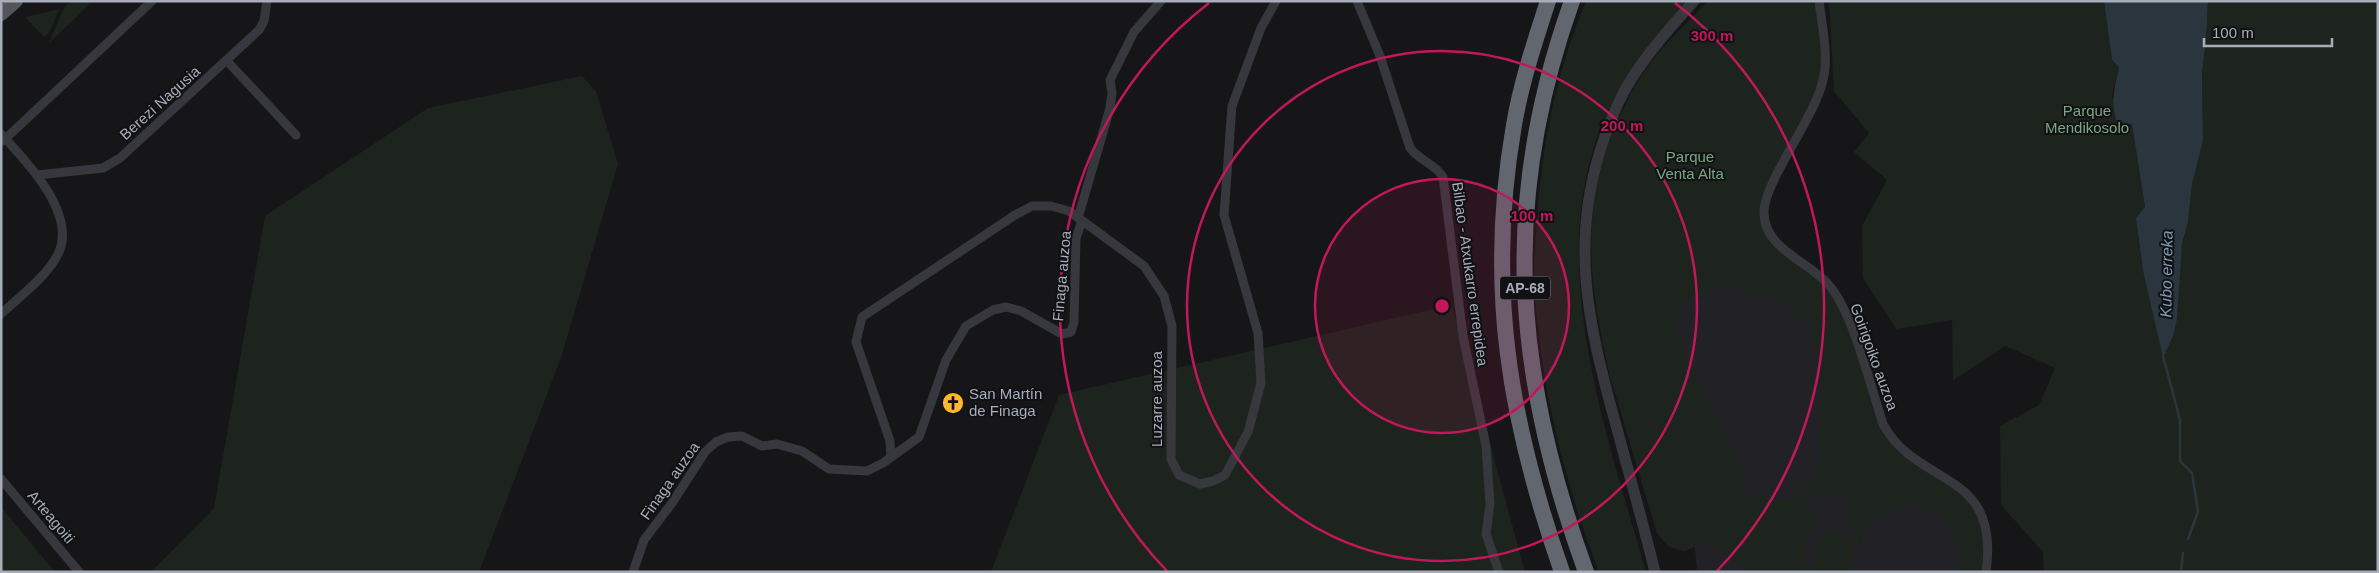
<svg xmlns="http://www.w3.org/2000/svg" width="2379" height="573" viewBox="0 0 2379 573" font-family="Helvetica,sans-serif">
	<rect width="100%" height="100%" fill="#161619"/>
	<path fill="#222226" d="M1708,1L1775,180L1765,223L1883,424L1986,572H1692L1697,569L1695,547L1684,551L1676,549L1668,546L1657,533L1610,377L1601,336L1609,142L1632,91L1650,63Z"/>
	<g fill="#1c241d">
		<path d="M71,1H93L49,43L64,8Z"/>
		<path d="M1586,1H1686C1657,37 1625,73 1606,115C1542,259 1606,430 1646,572H1599C1565,485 1542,390 1535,297C1533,272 1535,246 1537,221C1542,144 1556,73 1586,1Z"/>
		<path d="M1708,1H1819L1824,79L1765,203L1769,233L1835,292L1890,437L1955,483L1983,521L1986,572H1961C1968,501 1882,479 1859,547L1855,528L1844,514L1854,500L1839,488L1828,501L1813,493L1787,492C1821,482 1822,459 1821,429C1820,401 1824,368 1814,342C1800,306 1768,294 1733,290C1694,285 1674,300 1678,340L1748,474L1738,479L1745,490L1752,495L1758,493L1777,499L1810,498L1812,503L1809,512L1815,518L1816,524C1802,541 1803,550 1803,572H1748C1739,558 1721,556 1712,543L1695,539L1684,551C1671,549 1665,543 1657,533C1612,366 1539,227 1649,65C1665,42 1689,22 1708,1Z"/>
		<path d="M1829,1H2104L2112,60L2119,67L2112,96L2132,123L2145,208L2136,218L2143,271L2163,357L2182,244L2188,222L2192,184L2203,141L2202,73L2206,40L2208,1H2378V572H2044L2043,552L2001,505L2000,426L2039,405L2055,368L2006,346L1953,380L1952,320L1896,329L1863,278L1862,226L1887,180L1854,152L1869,133L1834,91Z"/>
		<path d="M59,9L49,33L44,37L25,17Z"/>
		<path d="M582,76L596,91L618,164L561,358L479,572H151L214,508L265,216L428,108Z"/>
		<path d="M1452,305L1525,572H991L1059,395Z"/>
		<path d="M1,507L55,572H1Z"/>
		<path d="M1826,528L1838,537L1844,531L1850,533L1852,541L1851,568H1847V572H1813L1814,547Z"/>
	</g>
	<path fill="#2b353e" d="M2104,1H2208L2206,40L2202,73L2203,141L2192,184L2188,222L2182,244L2177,319L2173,336L2163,358L2143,271L2136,218L2145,207L2132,124L2117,122C2110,103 2115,87 2119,67L2112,60Z"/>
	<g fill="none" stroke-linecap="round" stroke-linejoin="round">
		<g stroke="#2b353e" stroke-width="2.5">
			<path d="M2163,356L2180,420V461L2192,473L2198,512L2188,539"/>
			<path d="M2181,572L2183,553"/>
		</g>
		<g stroke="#37383e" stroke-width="9">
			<path d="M1357,1L1380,56L1410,148C1420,161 1434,163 1443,177L1463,336L1486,446L1490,504L1486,534L1499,572"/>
			<path d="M1819,1C1822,25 1829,57 1823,80C1815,118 1762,184 1764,214C1765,249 1808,261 1828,284C1852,309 1871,388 1883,424C1917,488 2001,468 1986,572"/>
			<path d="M227,61L296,135"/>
			<path d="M1,134C26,161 76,212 59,252C49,275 19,297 1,314"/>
			<path d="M3,141L152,1"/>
			<path d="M37,175L103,168L120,158L259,30L264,21L267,1"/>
			<path d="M1078,218L1110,108L1112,93L1110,80L1134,32L1161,1"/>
			<path d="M891,456L890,441L856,342L862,317L1015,215L1032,206H1051L1069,211L1144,266L1164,296L1172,326L1171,459L1179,475L1200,484L1213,481L1225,475L1248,432L1261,383L1258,333L1224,215L1232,106L1261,28L1276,1"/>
			<path d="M1,479L79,572"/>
			<path d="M633,572L644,540L672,503L705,452L716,442L728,437L742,436L762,446L777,444L802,451L829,469L867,471L883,463L919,437L946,360L966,326L993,310L1006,307L1021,311L1062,334L1071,332L1074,322L1076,238L1082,221"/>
		</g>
		<path stroke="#37383e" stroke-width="11" d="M1655,572C1643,523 1629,474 1616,425C1588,324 1568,239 1605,136C1612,116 1621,95 1632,78C1650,50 1672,25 1694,1"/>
		<path stroke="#53555d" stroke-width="14" d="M1,14L16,1"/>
		<g stroke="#62666f" stroke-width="16">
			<path d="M1548,1C1535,41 1521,83 1514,125C1486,286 1509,420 1562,572"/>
			<path d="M1572,1C1500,202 1514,374 1586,572"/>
		</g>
	</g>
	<circle cx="1442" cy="306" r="127" fill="#c2185b" fill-opacity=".12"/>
	<g fill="none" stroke="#c2185b" stroke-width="2.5">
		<circle cx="1442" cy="306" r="127"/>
		<circle cx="1442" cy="306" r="255"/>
		<path d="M1167 571A382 382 0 0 1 1209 3M1675 3A382 382 0 0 1 1717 571"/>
	</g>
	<defs>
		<g id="church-disc" transform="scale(1.125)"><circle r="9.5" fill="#ffb828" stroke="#111114"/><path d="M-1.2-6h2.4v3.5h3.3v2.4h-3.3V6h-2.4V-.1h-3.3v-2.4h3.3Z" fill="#111"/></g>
	</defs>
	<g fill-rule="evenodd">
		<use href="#church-disc" x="953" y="403"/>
	</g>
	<g text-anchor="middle" stroke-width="4" stroke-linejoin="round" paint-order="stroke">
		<rect fill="#111114" stroke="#7a7e88" stroke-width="1" x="1500" y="276.5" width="50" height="23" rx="4"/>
		<g font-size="14" font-weight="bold" fill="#a7adba">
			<text x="1525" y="293">AP-68</text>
		</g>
		<g font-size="15" fill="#a7adba" stroke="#111114">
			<text transform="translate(160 103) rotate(-42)" y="5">Berezi Nagusia</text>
			<text transform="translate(1470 274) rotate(82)" y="5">Bilbao - Atxukarro errepidea</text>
			<text transform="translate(1062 276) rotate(-85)" y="5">Finaga auzoa</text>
			<text transform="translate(1874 357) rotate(70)" y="5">Goirigoiko auzoa</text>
			<text transform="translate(1157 399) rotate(-90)" y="5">Luzarre auzoa</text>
			<text transform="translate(670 481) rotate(-55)" y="5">Finaga auzoa</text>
			<text transform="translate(51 517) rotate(50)" y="5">Arteagoiti</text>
		</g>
		<g font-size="15" fill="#7ca77f" stroke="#111114">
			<text x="2087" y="116">Parque<tspan x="2087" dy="17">Mendikosolo</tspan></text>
			<text x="1690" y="162">Parque<tspan x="1690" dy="17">Venta Alta</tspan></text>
		</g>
		<g font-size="15" fill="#a7adba" stroke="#111114" text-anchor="start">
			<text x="969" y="399">San Martín<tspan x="969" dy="17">de Finaga</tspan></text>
		</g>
		<g font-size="16" font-style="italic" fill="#7b9bb8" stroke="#111114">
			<text transform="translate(2166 274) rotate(-89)" y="6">Kubo erreka</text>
		</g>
	</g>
	<circle cx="1442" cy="306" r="8" fill="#c2185b" stroke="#111114" stroke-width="2.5"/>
	<g font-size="15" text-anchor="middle" font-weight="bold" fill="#c2185b" stroke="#111114" stroke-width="4" stroke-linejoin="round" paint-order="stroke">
		<text x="1712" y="41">300 m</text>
		<text x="1622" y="131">200 m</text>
		<text x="1532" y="221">100 m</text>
	</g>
	<rect width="2379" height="573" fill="none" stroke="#a7adba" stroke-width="5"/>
	<path d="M2204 38v8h128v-8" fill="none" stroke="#a7adba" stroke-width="2.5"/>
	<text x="2212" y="38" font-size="15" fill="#a7adba" stroke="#111114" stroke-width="4" paint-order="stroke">100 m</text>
</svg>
